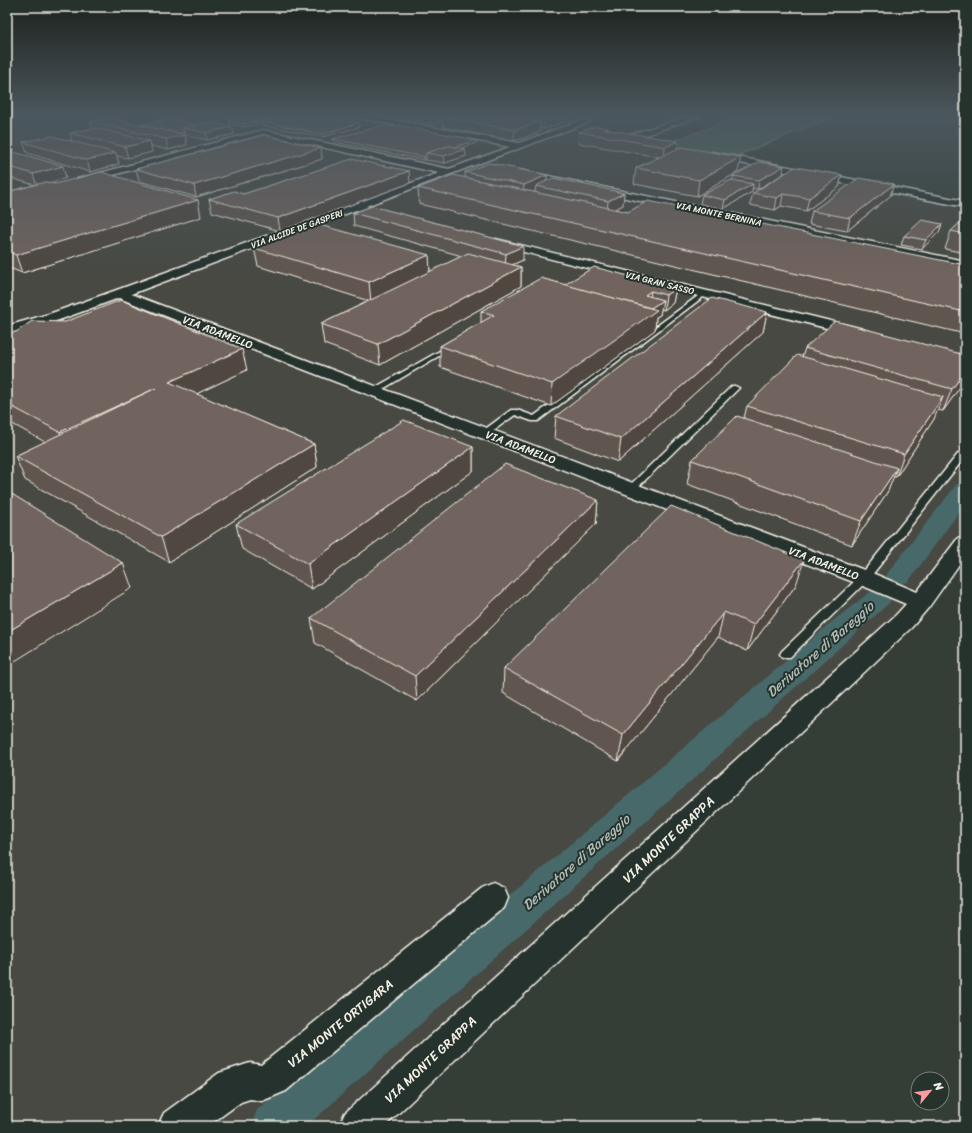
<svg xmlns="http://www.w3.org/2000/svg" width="972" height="1133" viewBox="0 0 972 1133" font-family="Sriracha,sans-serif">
	<rect width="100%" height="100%" fill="#353d37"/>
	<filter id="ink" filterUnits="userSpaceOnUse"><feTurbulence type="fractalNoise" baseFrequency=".025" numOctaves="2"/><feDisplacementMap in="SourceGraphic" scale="8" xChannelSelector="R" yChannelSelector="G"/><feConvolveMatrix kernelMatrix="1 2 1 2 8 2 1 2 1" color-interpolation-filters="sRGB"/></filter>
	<g filter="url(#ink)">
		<path fill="#474942" d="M29,116H72L118,127L172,116H573L600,121L572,128L965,204V528L897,614L803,699L434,1044L344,1126H7V119Z"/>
		<path fill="#4f725d" stroke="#a2b2a2" d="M743,116H835L734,157L664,144Z"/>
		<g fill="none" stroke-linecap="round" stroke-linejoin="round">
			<g fill="#46696b" fill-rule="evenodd">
				<path d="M965,482V504L908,582L899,584L890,582L886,576L890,570L957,484Z"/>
				<path d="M879,589L888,592L892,598L888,604L307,1126H251L257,1110L833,621L870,592Z"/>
			</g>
			<g stroke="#f4f1e8" stroke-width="3">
				<g id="service">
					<path d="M702,293L707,294L538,421H532L515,415L487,435H484L480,433L511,410H517L534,416Z"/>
					<path d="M452,344L454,345V347L376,393H373L369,391Z"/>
					<path d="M732,386H735L739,388L634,491H628L627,489L628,487Z"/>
					<path d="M965,448V457L868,580L790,657H782L780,654L782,651L860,576L962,449Z"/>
				</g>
			</g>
			<g stroke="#f4f1e8" stroke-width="3">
				<g id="minor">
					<path d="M355,116H369L519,143L582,120H585L589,122L366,206L396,214L397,216L396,218L392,219L356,210L131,294L872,573L917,592L958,538L965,536V556L929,607L912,627L385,1126H339L345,1113L896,615L906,604L856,583L119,298L59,320L7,334V326L49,314L114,291L439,173L263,134L80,184L77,183L75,181L77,179L263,130L449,169L510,147L359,118Z"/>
					<path d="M689,116H699L629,141H623L622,139L623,137Z"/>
					<path d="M712,152L965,201V207L709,157L708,155L709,153Z"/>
					<path d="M519,170L965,261V269L516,175L514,173Z"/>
					<path d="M496,239L863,329L865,332L863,335L858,336L492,244L490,242L492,240Z"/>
					<path d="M493,883L504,888L508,898L504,908L286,1091L262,1101L250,1099L241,1102L208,1126H158L164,1113L219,1073L250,1063L261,1065L482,888Z"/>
				</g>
			</g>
			<use href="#service" fill="#26332d" fill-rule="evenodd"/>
			<use href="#minor" fill="#26332d" fill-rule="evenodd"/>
		</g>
		<g fill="#615650" stroke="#f4f1e8">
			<path d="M398,116H566V121L544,129L540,128V132L514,141L443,127V121L431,124L398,118Z"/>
			<path d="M230,118L359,127L322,137L261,125V123L245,127L230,124L229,120Z"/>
			<path d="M169,119L234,134L207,140L185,135L187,145L168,150L151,146L152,152L128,158L117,156L119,164L90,172L27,153L23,142L72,141L70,133L92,128L90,122L142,125Z"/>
			<path d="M392,127L476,140V143L462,148L465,149L466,156L445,163L426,160H424L334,142L333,139Z"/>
			<path d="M608,128V130L677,149L738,172L697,196L634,184L636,168L659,157L578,143L579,132Z"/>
			<path d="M321,148L322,159L196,197L139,181L136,169Z"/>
			<path d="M7,150L66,178L48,183L201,217L22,273L7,267V192L35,185L7,177Z"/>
			<path d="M465,172L547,175V181L624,193L623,205L615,209L628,212L965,265V334L419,204L418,188L465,178Z"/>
			<path d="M783,174L842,175L839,187L806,211L781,206L775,210L750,205L753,193L779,176L758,189L753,188L752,192L723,209L700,204L702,195L733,180V176Z"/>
			<path d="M410,183L280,231L212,212L209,199L243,194Z"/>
			<path d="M890,196L847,231L809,224L812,211Z"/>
			<path d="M372,206L523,260L512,265L521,267V286L380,365L324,344L321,324L369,301L258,266L254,248L429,255L430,272L462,256L354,226L353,213Z"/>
			<path d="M965,218V253L945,249L951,231Z"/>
			<path d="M942,224L939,232L922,249L901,245L904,236Z"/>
			<path d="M564,285L676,288L673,303L664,310L661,309L660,315L656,317L655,330L551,406L440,367V346L481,323V311Z"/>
			<path d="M767,312L763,332L618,462L554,438L556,416Z"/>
			<path d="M7,333L247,370L196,394L314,444L317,467L169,562L25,480L15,456L45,442L7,421Z"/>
			<path d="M805,348L965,380L943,411L937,410L934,419L896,477H893L888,491L852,545L687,484L692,460L744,418L747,406L802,357Z"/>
			<path d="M473,447V471L312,589L242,549L236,524Z"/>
			<path d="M598,500L596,524L417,701L315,643L311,618Z"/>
			<path d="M796,585L747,651L718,637L618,761L503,693L504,668Z"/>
		</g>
		<g fill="#4f4641" stroke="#f4f1e8">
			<path d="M276,116H290L261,121V123L245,127L244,124Z"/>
			<path d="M431,116H462L443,117V121L431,124Z"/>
			<path d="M554,116H566V121L544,129L545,119Z"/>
			<path d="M540,122V132L514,141L515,130Z"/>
			<path d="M359,123V127L322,137V134Z"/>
			<path d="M232,127L234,134L207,140L206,133Z"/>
			<path d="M184,132L187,145L168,150L166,139L176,134Z"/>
			<path d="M476,140V143L441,155L433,154Z"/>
			<path d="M150,141L152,152L128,158L125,147Z"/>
			<path d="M678,141L677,152L664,158L665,147Z"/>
			<path d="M321,148L322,159L196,197L194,185Z"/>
			<path d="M465,149L466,156L445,163L444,156Z"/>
			<path d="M116,153L119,164L90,172L87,160Z"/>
			<path d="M426,156V160H424V157Z"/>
			<path d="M741,157L738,172L697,196L699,180Z"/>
			<path d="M63,166L66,178L37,186L33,174Z"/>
			<path d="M784,166L783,174L758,189L759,180Z"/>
			<path d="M409,171L410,183L280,231L278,218Z"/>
			<path d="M547,175V187L536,186L535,192L523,197L524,185Z"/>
			<path d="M842,175L839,187L806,211L809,198Z"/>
			<path d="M753,184L752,192L723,209L725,200Z"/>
			<path d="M894,184L890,196L847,231L850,218Z"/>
			<path d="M624,193L623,205L607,213L608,201Z"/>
			<path d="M783,194L781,206L775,210L777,198Z"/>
			<path d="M198,200L201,217L22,273L16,255Z"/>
			<path d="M942,224L939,232L922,249L926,240Z"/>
			<path d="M523,246V260L505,268L506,254Z"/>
			<path d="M429,255L430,273L371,302L369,282Z"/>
			<path d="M521,267V286L380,365L378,344Z"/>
			<path d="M676,288L673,303L664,310L666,295Z"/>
			<path d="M651,291L649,306L645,295Z"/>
			<path d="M663,300L660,315L656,317L655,330L551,406L552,384L651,308Z"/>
			<path d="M767,312L763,332L618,462L621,439Z"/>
			<path d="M242,349L247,370L175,404L169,382Z"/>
			<path d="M965,371V380L943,411L952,389Z"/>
			<path d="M156,388L69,454L60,432Z"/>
			<path d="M943,397L934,419L896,477L904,454Z"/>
			<path d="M314,444L317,467L169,562L161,537Z"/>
			<path d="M473,447V471L312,589L308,564Z"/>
			<path d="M897,468L888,491L852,545L861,521Z"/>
			<path d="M598,500L596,524L417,701L415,676Z"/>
			<path d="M804,560L796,585L747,651L754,625Z"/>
			<path d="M123,563L132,588L7,666V632Z"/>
			<path d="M724,612L718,637L618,761L623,735Z"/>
		</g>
		<g fill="#71645d" stroke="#f4f1e8">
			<path d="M240,116H276L244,124L229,120L230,118Z"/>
			<path d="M284,116H317L359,123L322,134L261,121Z"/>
			<path d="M448,116H504L540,122L515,130L443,117Z"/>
			<path d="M528,116H554L545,119Z"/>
			<path d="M109,118L185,135L166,139L90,122Z"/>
			<path d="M169,119L196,125L183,128L184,132L178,133L142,125Z"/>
			<path d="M210,122L232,127L206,133L183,128Z"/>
			<path d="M383,125L392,127L399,125L476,140L455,147L449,146L426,153V156L424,157L333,139Z"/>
			<path d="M596,126L608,128L604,129L678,141L665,147L579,132Z"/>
			<path d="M95,128L150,141L125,147L70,133Z"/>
			<path d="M264,135L321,148L194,185L136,169Z"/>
			<path d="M52,136L116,153L87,160L23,142Z"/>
			<path d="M449,146L465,149L444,156L426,153Z"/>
			<path d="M681,147L741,157L699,180L636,168Z"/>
			<path d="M7,150L63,166L33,174L7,166Z"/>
			<path d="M352,159L409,171L278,218L209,199L234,191L243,194Z"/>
			<path d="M759,162L784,166L759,180L733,176Z"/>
			<path d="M489,163L547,175L524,185L465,172Z"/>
			<path d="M795,167L842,175L809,198L783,194L777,198L753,193Z"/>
			<path d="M101,172L198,200L16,255L7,251V192L46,182L55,184Z"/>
			<path d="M453,175L628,212L648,201L965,265V312L418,188Z"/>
			<path d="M553,178L624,193L608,201L536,186Z"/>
			<path d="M859,178L894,184L850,218L812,211Z"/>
			<path d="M731,180L753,184L725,200L702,195Z"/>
			<path d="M372,206L523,246L506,254L353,213Z"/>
			<path d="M965,218V234L951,231Z"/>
			<path d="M922,220L942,224L926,240L904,236Z"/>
			<path d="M316,224L429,255L369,282L254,248Z"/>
			<path d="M468,253L521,267L378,344L321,324Z"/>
			<path d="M594,267L676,288L666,295L651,291L645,295L663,300L651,308L564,285Z"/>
			<path d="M541,278L657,310L552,384L440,346L494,315L481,311Z"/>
			<path d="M712,298L767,312L621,439L556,416Z"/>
			<path d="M121,300L242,349L169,382L314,444L161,537L15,456L156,388L60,432L7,404V333L16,332L32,321L65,322Z"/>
			<path d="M835,321L965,355V371L952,389L805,348Z"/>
			<path d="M797,355L943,397L904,454L747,406Z"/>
			<path d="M737,416L897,468L861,521L692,460Z"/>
			<path d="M404,420L473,447L308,564L236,524Z"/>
			<path d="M505,464L598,500L415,676L311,618Z"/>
			<path d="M7,491L123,563L7,632Z"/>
			<path d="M671,506L804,560L754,625L724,612L623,735L504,668Z"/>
		</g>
	</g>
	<linearGradient id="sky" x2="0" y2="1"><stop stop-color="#1d221e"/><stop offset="0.42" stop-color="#4b575e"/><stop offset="1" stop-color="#4b575e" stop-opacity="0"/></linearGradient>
	<rect width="972" height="274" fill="url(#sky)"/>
	<g text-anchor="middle" stroke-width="4" stroke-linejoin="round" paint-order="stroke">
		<g font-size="9" fill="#f4f1e8" stroke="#26332d">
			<text transform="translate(719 214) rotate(12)" y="3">VIA MONTE BERNINA</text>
			<text transform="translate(297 229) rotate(-20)" y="3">VIA ALCIDE DE GASPERI</text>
			<text transform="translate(660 283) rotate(14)" y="3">VIA GRAN SASSO</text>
		</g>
		<g font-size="11" fill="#f4f1e8" stroke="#26332d">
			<text transform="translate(218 332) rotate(21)" y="4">VIA ADAMELLO</text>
			<text transform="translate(521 447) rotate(21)" y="4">VIA ADAMELLO</text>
			<text transform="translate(824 563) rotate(21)" y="4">VIA ADAMELLO</text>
		</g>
		<g font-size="13" fill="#f4f1e8" stroke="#26332d">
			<text transform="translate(668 839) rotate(-43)" y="5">VIA MONTE GRAPPA</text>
			<text transform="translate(340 1023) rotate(-39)" y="5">VIA MONTE ORTIGARA</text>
			<text transform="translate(430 1059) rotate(-43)" y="5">VIA MONTE GRAPPA</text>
		</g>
		<g font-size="14" font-style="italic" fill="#aebbb6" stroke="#26332d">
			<text transform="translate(820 649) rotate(-41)" y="5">Derivatore di Bareggio</text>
			<text transform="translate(576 862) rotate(-41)" y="5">Derivatore di Bareggio</text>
		</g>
	</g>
	<rect width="972" height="1133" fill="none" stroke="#26332d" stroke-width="24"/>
	<rect x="12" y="12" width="948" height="1109" fill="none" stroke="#f4f1e8" stroke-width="1.5" filter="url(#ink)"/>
	<g transform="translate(930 1091) rotate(61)"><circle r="19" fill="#26332d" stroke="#787f78"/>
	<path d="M0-3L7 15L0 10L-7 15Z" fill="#ff9aa2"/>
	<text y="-6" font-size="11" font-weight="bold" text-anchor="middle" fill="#f4f1e8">N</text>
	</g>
</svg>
